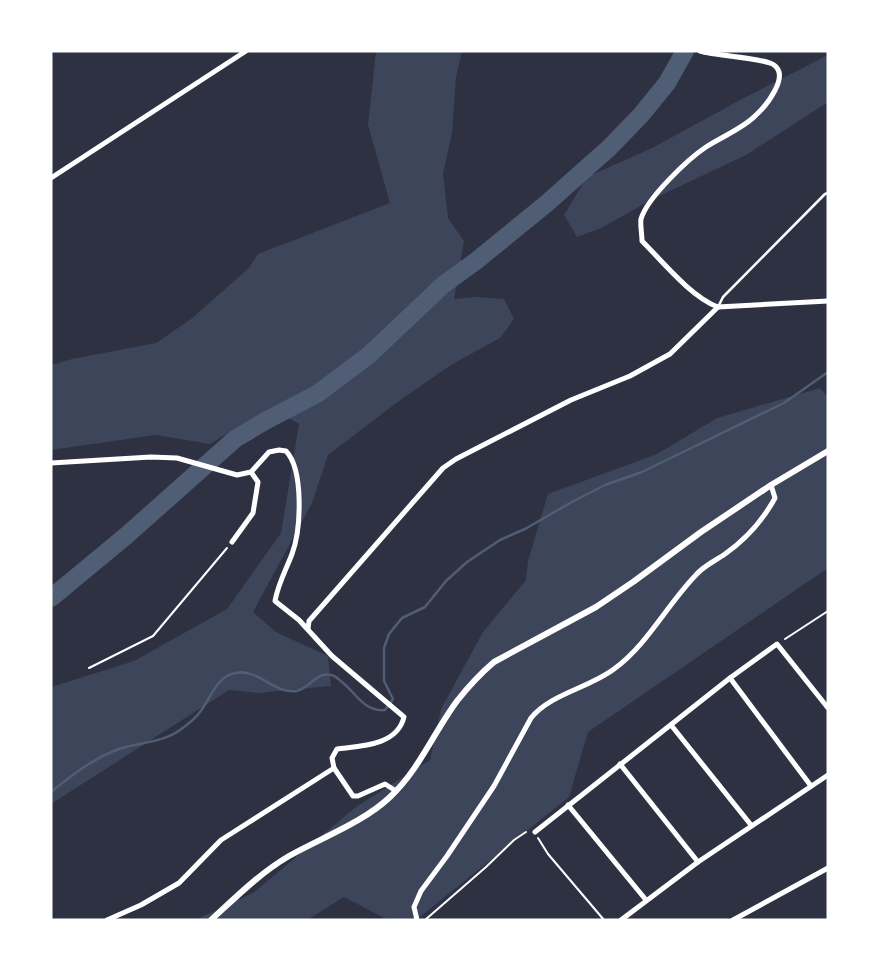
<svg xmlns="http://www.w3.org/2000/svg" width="879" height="971" viewBox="0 0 879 971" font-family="'Public Sans',sans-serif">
	<rect width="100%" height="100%" fill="#2d3142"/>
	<g fill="#3c4559">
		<path d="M376,51H462L456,77L452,133L443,174L448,218L464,241L454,299L476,297L504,299L514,319L500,338L451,365L403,398L328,455L312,503L253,612L276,632L328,656L331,686L259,693L229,690L51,804V687L134,661L227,609L281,533L299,424L270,408L210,444L156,435L51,450V365L72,359L156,343L191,319L249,268L258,254L390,203L368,125Z"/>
		<path d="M828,55V102L746,155L653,199L601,228L577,237L564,215L587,177L652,148L742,99Z"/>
		<path d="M820,388L828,397V568L588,732L569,797L416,920H388L344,897L307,920H195L253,893L356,807L430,760L441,709L483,632L526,580L528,561L548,494L657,454L717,418Z"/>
	</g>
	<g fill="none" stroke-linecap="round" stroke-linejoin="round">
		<path stroke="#4f5d75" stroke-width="2.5" d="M51,792C72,775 94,758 119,749C139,742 162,743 180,730C187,725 195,719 200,712C211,698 216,677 235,673C258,668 274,694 296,691C310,689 317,669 334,676C337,677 339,680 342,682C357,694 364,712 385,710L393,699L384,681V648L389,634L402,618L425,607L446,581L467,562L500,540L525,529L570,503L605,485L642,472L784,403L828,372"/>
		<path stroke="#4f5d75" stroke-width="18" d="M51,598L127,535L235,439L265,421L317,394L369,355L443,285L476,261L546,204L609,148L641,115L667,83L685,51"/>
		<g stroke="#fff" stroke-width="2">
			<path d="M785,639L828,611"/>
			<path d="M89,668L153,636L227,548"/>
			<path d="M538,838L548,854L604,920"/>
			<path d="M425,920L486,867L514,840L526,832"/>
		</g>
		<path stroke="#fff" stroke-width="2.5" d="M719,305L723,297L825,194L828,193"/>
		<g stroke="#fff" stroke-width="5">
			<path d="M700,51C717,56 764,58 774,65C790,76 766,106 756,115C744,128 721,137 706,147C688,159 647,198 641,219C640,225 642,234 642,241C663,262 691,297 718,307L828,301"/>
			<path d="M51,178L246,51"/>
			<path d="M51,463L151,457L177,458L237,475L251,472L269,452L279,450L286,451C304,470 301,530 292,554C286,570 278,584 275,601L299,620L332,656L404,717C397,746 360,746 337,749L332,758L334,768"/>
			<path d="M232,542L253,513L258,482L251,472"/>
			<path d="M308,629L309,621L443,468L456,459L571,400L630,376L670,354L718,307"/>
			<path d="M730,678L811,786"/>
			<path d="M671,725L751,825"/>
			<path d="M620,764L698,862"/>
			<path d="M568,805L646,900"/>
			<path d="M535,832L730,678L777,644L828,708"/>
			<path d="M107,920L141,905L179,883L221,840L334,768L353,796H358L385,784L396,791"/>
			<path d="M417,920L414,907L421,891L447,856L494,786L531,718C550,694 589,688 614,669C647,645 667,605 695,576C703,566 715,561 725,554C746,539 763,520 775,498L771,485"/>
			<path d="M621,920L698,862L828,775"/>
			<path d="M733,920L828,868"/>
		</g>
		<path stroke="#fff" stroke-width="6" d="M211,920C236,897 260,873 289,856C321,838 364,822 390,797C419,770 434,732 457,701C468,687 480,674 494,662L596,607L633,582L701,532L771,485L828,451"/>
	</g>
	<rect width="879" height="971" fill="none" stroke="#ffffff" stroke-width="105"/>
</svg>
